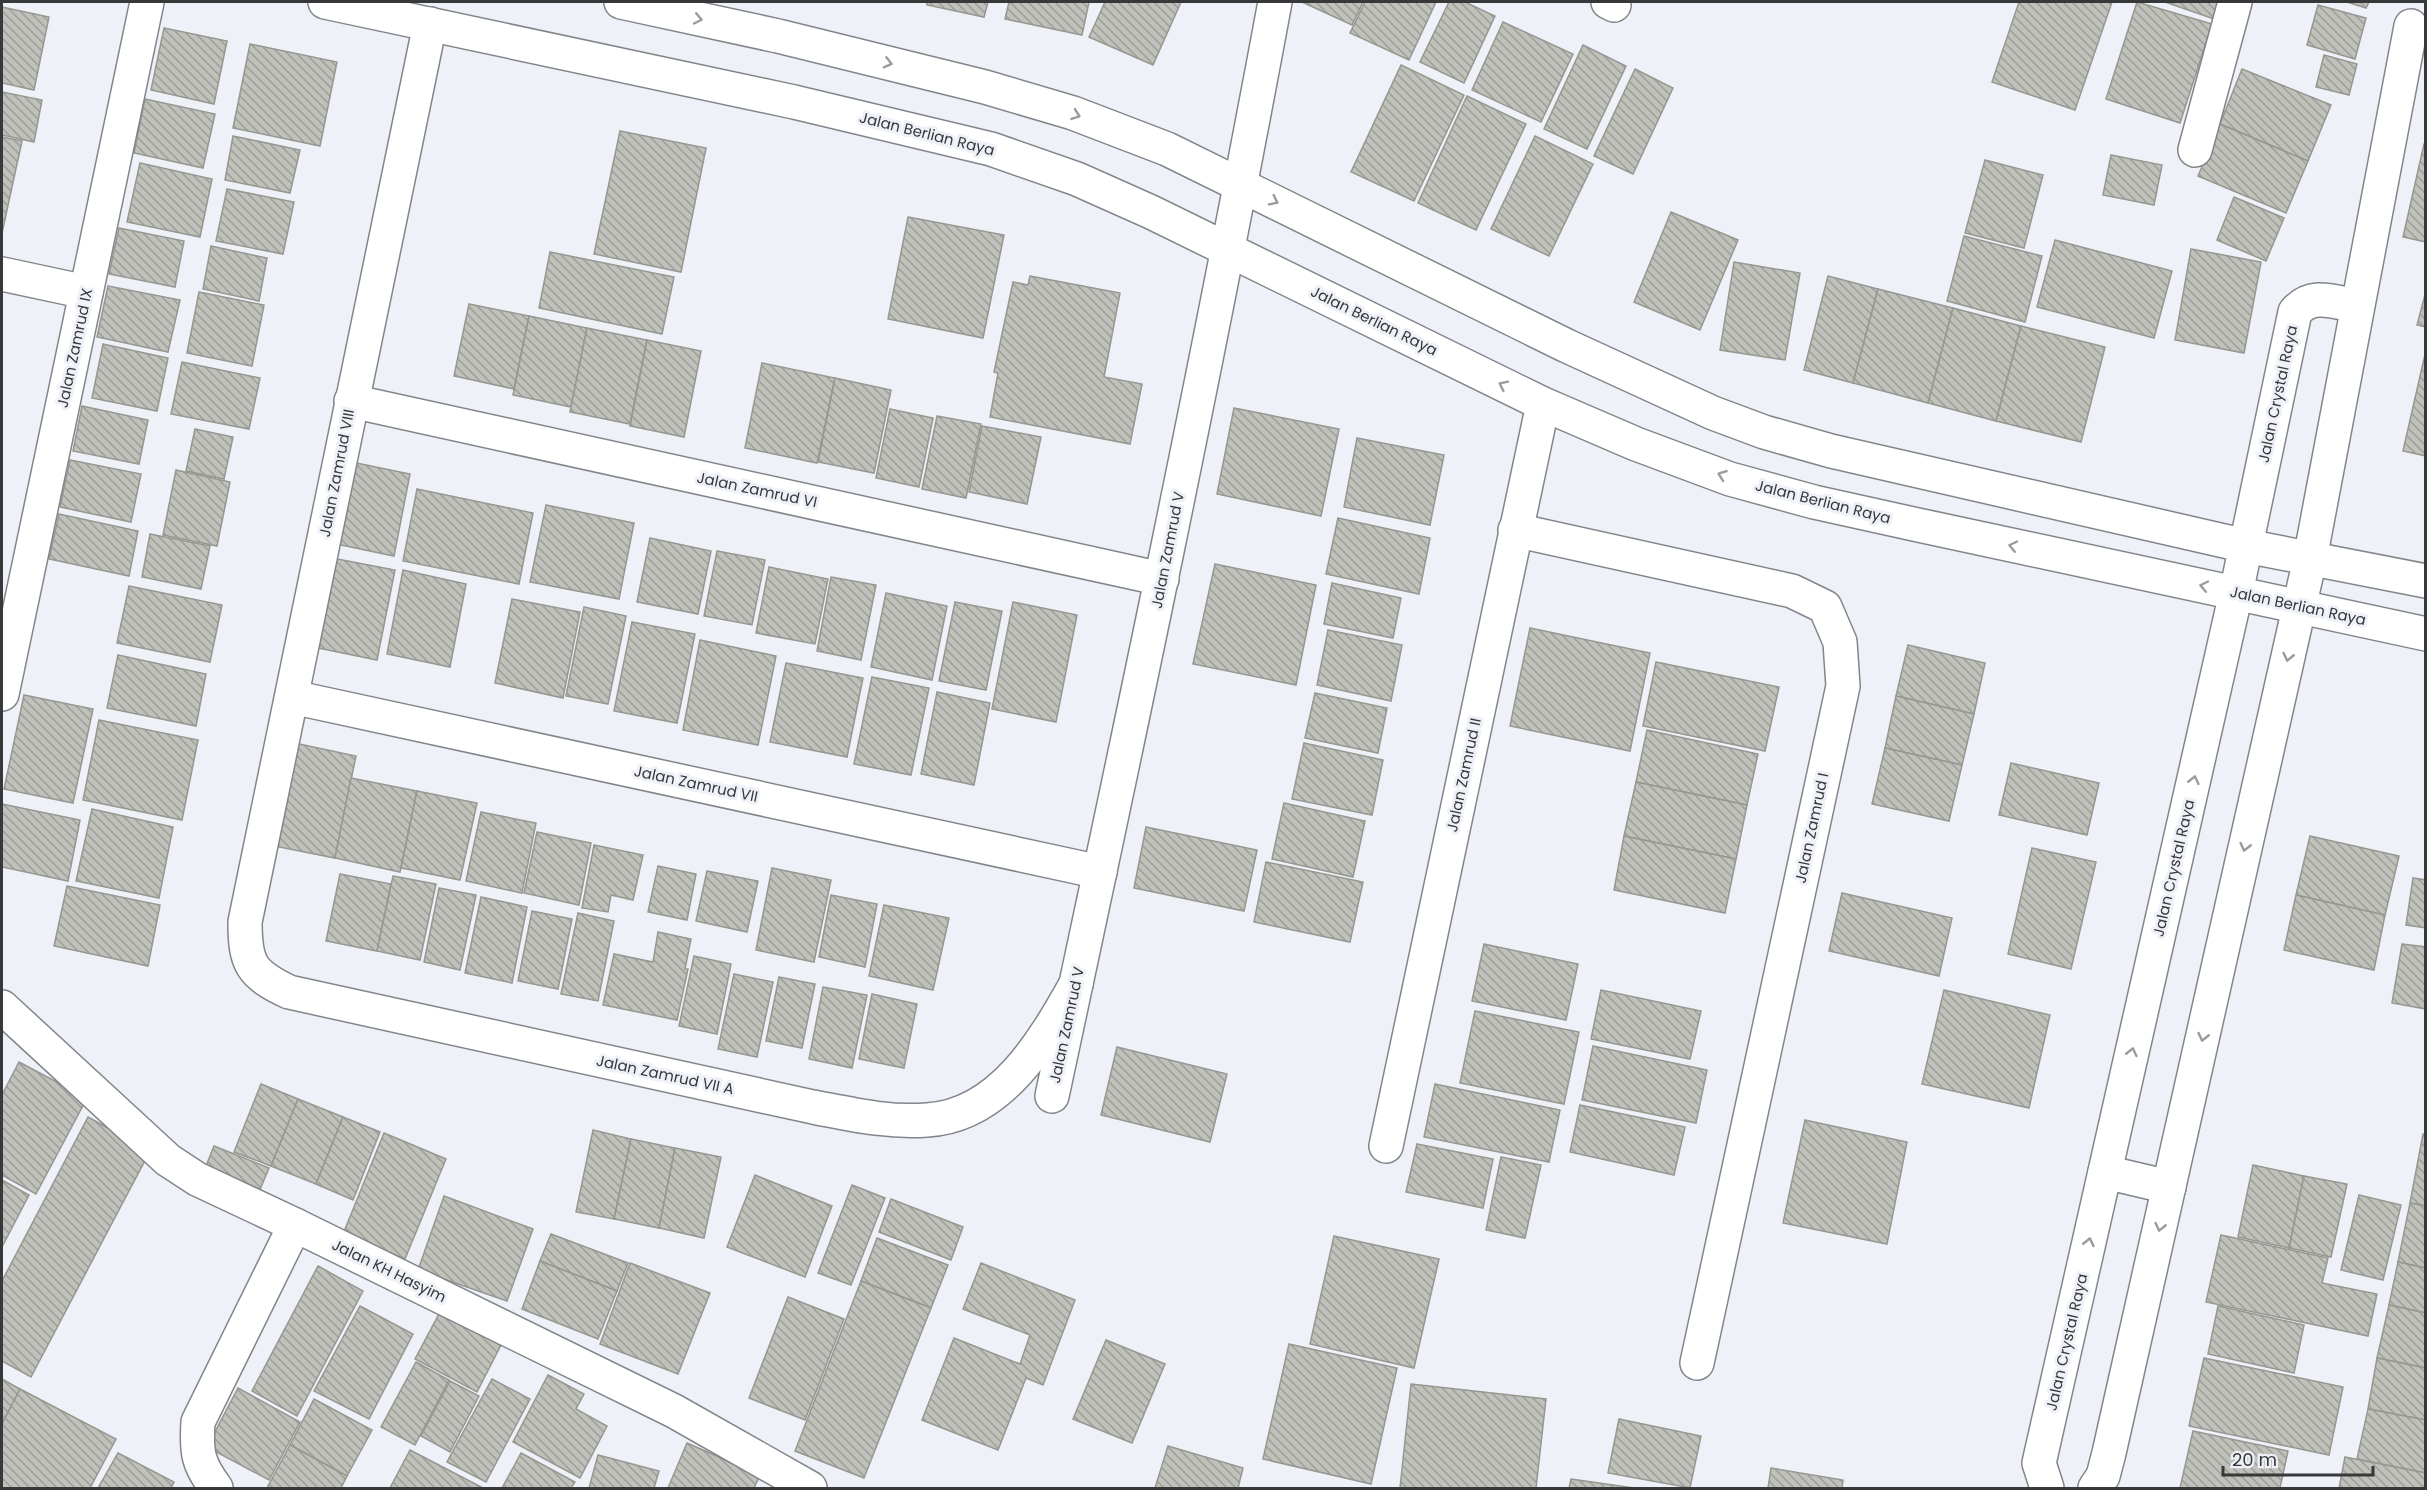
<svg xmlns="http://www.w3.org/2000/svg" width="2427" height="1490" viewBox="0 0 2427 1490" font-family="Poppins,sans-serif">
	<defs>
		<pattern id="building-back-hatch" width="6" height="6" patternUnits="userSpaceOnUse" patternTransform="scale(1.5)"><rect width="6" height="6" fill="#c0c1ba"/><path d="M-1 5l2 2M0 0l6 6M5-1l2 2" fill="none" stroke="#9d9e98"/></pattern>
	</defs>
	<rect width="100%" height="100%" fill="#eef2f8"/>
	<g fill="url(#building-back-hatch)" stroke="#979791" stroke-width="1.5">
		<path d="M927,2H988L984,17L927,5Z"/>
		<path d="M1009,2H1089L1082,35L1005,19Z"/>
		<path d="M1105,2H1181L1153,65L1089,37Z"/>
		<path d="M1302,2H1363L1352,25Z"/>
		<path d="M1365,2H1436L1409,60L1350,33Z"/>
		<path d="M1449,2H1465L1495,16L1464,83L1420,62Z"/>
		<path d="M2019,2H2112L2075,110L1992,82Z"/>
		<path d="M2137,2L2212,24L2180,123L2106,99Z"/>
		<path d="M2165,2H2223L2217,20Z"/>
		<path d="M2347,2H2369L2366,8Z"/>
		<path d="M2318,5L2366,18L2355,59L2307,45Z"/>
		<path d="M2,7L49,17L34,90L2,83Z"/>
		<path d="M1503,22L1573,54L1541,122L1472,90Z"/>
		<path d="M164,28L227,41L214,104L151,90Z"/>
		<path d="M250,44L337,62L320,146L233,128Z"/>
		<path d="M1583,45L1626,66L1587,149L1544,129Z"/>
		<path d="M2324,55L2357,64L2349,95L2316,87Z"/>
		<path d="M1401,65L1464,95L1414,201L1351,172Z"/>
		<path d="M1635,69L1673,88L1633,174L1594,156Z"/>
		<path d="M2242,69L2331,105L2308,161L2220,124Z"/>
		<path d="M2,92L42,100L34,142L2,135Z"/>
		<path d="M1467,96L1526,124L1476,230L1418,203Z"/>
		<path d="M145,99L215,114L203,168L134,153Z"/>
		<path d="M2220,124L2308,161L2286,213L2198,176Z"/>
		<path d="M620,131L706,148L681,272L594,254Z"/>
		<path d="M233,136L300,150L290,193L225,180Z"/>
		<path d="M1535,136L1593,164L1549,256L1491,229Z"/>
		<path d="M2,137L22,141L2,233Z"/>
		<path d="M2424,144H2426V242L2403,237Z"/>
		<path d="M2111,155L2162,165L2154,205L2103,195Z"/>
		<path d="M1985,160L2043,175L2024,248L1965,233Z"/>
		<path d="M140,163L212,179L200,237L127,222Z"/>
		<path d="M227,189L294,202L283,254L216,241Z"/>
		<path d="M2234,197L2284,218L2266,261L2217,240Z"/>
		<path d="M1671,212L1738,240L1700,330L1634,302Z"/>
		<path d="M908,217L1004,235L983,338L888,319Z"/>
		<path d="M119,228L184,241L175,287L109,274Z"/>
		<path d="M1964,236L2042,256L2025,322L1947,301Z"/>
		<path d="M2055,240L2172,271L2154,338L2037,307Z"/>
		<path d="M211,246L267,258L259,301L203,289Z"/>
		<path d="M2191,249L2261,262L2244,353L2175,340Z"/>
		<path d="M550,252L674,277L662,334L539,308Z"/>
		<path d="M1734,262L1800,273L1785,360L1720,350Z"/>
		<path d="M1030,276L1120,293L1104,377L1142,384L1130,444L990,417L998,373L994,372L1013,282L1028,285Z"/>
		<path d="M1828,276L1878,289L1853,383L1804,370Z"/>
		<path d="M108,286L180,300L168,352L97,337Z"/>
		<path d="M1878,289L1953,308L1928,403L1853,383Z"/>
		<path d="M2426,291V327L2417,325Z"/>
		<path d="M199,292L264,305L252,366L187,353Z"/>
		<path d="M469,304L529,316L514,389L454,376Z"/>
		<path d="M1953,308L2021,326L1996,421L1928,403Z"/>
		<path d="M529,316L587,328L571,407L513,395Z"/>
		<path d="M2021,326L2105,347L2081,442L1996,421Z"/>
		<path d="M587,328L647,340L630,424L570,412Z"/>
		<path d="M647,340L701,351L684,437L630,426Z"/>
		<path d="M103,344L168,358L157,411L92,398Z"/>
		<path d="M2426,350V456L2403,451Z"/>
		<path d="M182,362L260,378L249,429L171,414Z"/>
		<path d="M762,363L835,378L817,463L745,448Z"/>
		<path d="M835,378L891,390L874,473L818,462Z"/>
		<path d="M82,406L148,420L139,464L73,451Z"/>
		<path d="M1234,408L1339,429L1321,516L1217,494Z"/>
		<path d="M890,409L933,418L919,487L876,478Z"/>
		<path d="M937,416L981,424L966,498L922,489Z"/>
		<path d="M982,426L1041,437L1027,504L969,492Z"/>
		<path d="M195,429L233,437L224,479L186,471Z"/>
		<path d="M1357,438L1444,455L1430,525L1344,507Z"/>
		<path d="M70,460L141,474L131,522L60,507Z"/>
		<path d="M347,461L410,474L394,556L331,543Z"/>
		<path d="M176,470L230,482L217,546L163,535Z"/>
		<path d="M417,489L533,513L519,584L403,561Z"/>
		<path d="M546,505L634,523L619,599L530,582Z"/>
		<path d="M59,514L138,531L129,576L49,559Z"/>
		<path d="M1338,518L1430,538L1419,594L1326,574Z"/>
		<path d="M150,534L210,546L201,589L142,577Z"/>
		<path d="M650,538L711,551L698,614L637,602Z"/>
		<path d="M717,551L765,560L752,625L704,616Z"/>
		<path d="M327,557L395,570L377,660L308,646Z"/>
		<path d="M1215,564L1316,585L1296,685L1193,664Z"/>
		<path d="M769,567L828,579L815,644L756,633Z"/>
		<path d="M403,570L466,584L450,667L387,654Z"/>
		<path d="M831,577L876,585L861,660L817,651Z"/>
		<path d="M1332,583L1401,598L1393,638L1324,624Z"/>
		<path d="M129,586L222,605L210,662L117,643Z"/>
		<path d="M886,593L947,606L932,680L871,667Z"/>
		<path d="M512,599L580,612L563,698L495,683Z"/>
		<path d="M955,602L1002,611L986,690L939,681Z"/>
		<path d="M1013,602L1077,615L1056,722L992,709Z"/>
		<path d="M584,607L626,616L608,704L566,696Z"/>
		<path d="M632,622L695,634L677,723L614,711Z"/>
		<path d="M1530,628L1650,653L1630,751L1510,726Z"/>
		<path d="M1328,630L1402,645L1391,701L1317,685Z"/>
		<path d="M700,640L776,656L758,745L683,730Z"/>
		<path d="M1908,645L1985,663L1974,714L1896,696Z"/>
		<path d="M118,655L206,674L196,726L107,708Z"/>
		<path d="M1656,662L1779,687L1765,751L1643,726Z"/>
		<path d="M786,663L863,678L847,757L770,742Z"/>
		<path d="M872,677L929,688L911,775L854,764Z"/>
		<path d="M937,692L990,703L974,785L921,774Z"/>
		<path d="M1315,693L1387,708L1378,753L1305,738Z"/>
		<path d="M24,695L93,709L73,803L4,789Z"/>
		<path d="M1896,696L1974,714L1962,765L1885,748Z"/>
		<path d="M99,720L198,740L182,820L83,800Z"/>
		<path d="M1647,730L1758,754L1747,805L1636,782Z"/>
		<path d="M290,742L356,756L335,858L269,845Z"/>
		<path d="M1304,743L1383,760L1372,815L1292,799Z"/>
		<path d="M1885,748L1962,765L1949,821L1872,804Z"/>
		<path d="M2011,763L2099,783L2087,835L1999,815Z"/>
		<path d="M351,778L417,791L400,872L335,858Z"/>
		<path d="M1636,782L1747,805L1736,859L1624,836Z"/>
		<path d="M417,791L477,803L460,880L401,868Z"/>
		<path d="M1284,803L1365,821L1353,877L1272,859Z"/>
		<path d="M2,804L80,820L68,881L2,867Z"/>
		<path d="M92,809L173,827L159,898L76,881Z"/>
		<path d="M481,812L536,823L522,893L466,881Z"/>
		<path d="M1146,827L1257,850L1244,911L1134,888Z"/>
		<path d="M537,832L591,843L579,905L524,893Z"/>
		<path d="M1624,836L1736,859L1725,913L1614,890Z"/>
		<path d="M2310,836L2399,856L2385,915L2296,895Z"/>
		<path d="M594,845L643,855L633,900L611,895L608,912L582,908Z"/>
		<path d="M2032,848L2096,862L2071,969L2008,954Z"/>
		<path d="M1266,862L1363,882L1350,942L1254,922Z"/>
		<path d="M658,866L696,874L687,920L648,912Z"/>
		<path d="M772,868L831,880L814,962L756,950Z"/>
		<path d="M707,871L758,881L747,932L696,921Z"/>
		<path d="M340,874L391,884L377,951L326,941Z"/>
		<path d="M393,876L436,884L420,960L377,951Z"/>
		<path d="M2413,878L2426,880V928L2406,925Z"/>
		<path d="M67,886L160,905L148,966L54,946Z"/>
		<path d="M439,888L476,895L460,970L424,962Z"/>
		<path d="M1842,893L1952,918L1939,976L1829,951Z"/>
		<path d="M831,895L877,904L865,967L819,957Z"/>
		<path d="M2296,895L2385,915L2374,970L2284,950Z"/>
		<path d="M481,897L527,907L512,983L465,973Z"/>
		<path d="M884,905L949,918L933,990L869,976Z"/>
		<path d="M532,911L572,919L558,989L518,981Z"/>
		<path d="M578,913L614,921L598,1001L561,994Z"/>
		<path d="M658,932L691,939L685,969H688L677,1020L603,1005L614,954L653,962Z"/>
		<path d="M1484,944L1578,964L1566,1020L1472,1001Z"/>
		<path d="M2402,944L2426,947V1009L2392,1003Z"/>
		<path d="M694,956L731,964L717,1034L679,1026Z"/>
		<path d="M734,974L773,982L757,1057L718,1049Z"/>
		<path d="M779,977L815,984L802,1048L766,1041Z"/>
		<path d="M823,987L867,995L852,1068L809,1059Z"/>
		<path d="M1601,990L1701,1011L1690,1059L1591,1039Z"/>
		<path d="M1944,990L2050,1015L2029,1108L1922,1084Z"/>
		<path d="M872,994L917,1004L904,1068L859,1059Z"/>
		<path d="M1475,1011L1579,1032L1564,1104L1460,1083Z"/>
		<path d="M1593,1046L1707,1070L1696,1123L1582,1100Z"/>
		<path d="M1117,1047L1227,1074L1210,1142L1101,1115Z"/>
		<path d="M19,1062L87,1098L36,1194L2,1175V1095Z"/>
		<path d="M261,1084L298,1099L271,1166L234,1152Z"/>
		<path d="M1435,1084L1560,1110L1549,1162L1424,1137Z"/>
		<path d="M298,1099L343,1117L316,1184L271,1166Z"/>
		<path d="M1580,1105L1685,1127L1674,1175L1570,1152Z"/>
		<path d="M88,1117L150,1151L31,1377L2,1361V1281Z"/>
		<path d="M343,1117L380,1132L353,1200L316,1184Z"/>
		<path d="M1805,1120L1907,1142L1887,1244L1783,1223Z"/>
		<path d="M593,1130L631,1139L614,1219L576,1212Z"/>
		<path d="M384,1133L446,1159L405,1259L343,1234Z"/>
		<path d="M2423,1134H2426V1206L2410,1203Z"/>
		<path d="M631,1139L675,1148L659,1228L614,1219Z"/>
		<path d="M1417,1144L1493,1159L1483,1208L1406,1192Z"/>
		<path d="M214,1146L269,1168L259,1192L204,1171Z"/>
		<path d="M675,1148L721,1157L704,1238L659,1228Z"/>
		<path d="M1501,1157L1541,1165L1525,1238L1486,1230Z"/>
		<path d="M2253,1165L2304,1176L2289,1248L2238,1237Z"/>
		<path d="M755,1175L832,1206L805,1277L727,1247Z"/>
		<path d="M2304,1176L2347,1184L2331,1257L2289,1248Z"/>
		<path d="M2,1180L29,1195L2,1247Z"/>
		<path d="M852,1185L885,1198L851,1285L818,1273Z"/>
		<path d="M2359,1195L2401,1205L2383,1280L2341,1270Z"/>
		<path d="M444,1196L533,1229L507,1301L418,1270Z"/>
		<path d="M891,1199L963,1227L951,1260L879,1232Z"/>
		<path d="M2410,1203L2426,1206V1268L2398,1262Z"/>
		<path d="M551,1234L628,1263L617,1291L540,1261Z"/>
		<path d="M2221,1235L2328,1258L2322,1283L2377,1294L2368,1336L2206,1302Z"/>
		<path d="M1334,1236L1439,1259L1414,1368L1310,1344Z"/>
		<path d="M877,1238L948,1265L931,1308L861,1281Z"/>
		<path d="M540,1261L617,1291L598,1339L522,1309Z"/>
		<path d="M2398,1262L2426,1268V1313L2389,1305Z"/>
		<path d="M630,1263L710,1293L678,1374L600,1344Z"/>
		<path d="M981,1263L1075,1300L1043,1385L1026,1378L998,1450L922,1420L954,1338L1020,1364L1030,1335L963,1309Z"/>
		<path d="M318,1266L363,1291L297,1416L252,1391Z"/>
		<path d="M861,1281L931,1308L864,1478L795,1451Z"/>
		<path d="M788,1297L844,1319L805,1420L749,1398Z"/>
		<path d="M2389,1305L2426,1313V1368L2377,1358Z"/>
		<path d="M360,1306L413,1334L369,1419L314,1391Z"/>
		<path d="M2218,1306L2304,1325L2294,1373L2208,1354Z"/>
		<path d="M440,1312L501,1345L477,1392L415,1359Z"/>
		<path d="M1106,1340L1165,1364L1132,1443L1073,1419Z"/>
		<path d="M1289,1344L1397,1368L1371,1484L1263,1459Z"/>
		<path d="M2204,1358L2343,1387L2329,1455L2189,1426Z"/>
		<path d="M2377,1358L2426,1368V1420L2368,1409Z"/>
		<path d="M416,1362L449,1380L415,1445L381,1427Z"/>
		<path d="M548,1375L584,1394L576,1409L607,1426L580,1478L513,1442Z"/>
		<path d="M2,1379L20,1389L2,1424Z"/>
		<path d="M492,1379L530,1399L486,1482L447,1462Z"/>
		<path d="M450,1381L479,1396L450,1452L421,1436Z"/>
		<path d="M1411,1384L1546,1399L1536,1488H1400Z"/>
		<path d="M238,1388L300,1422L269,1480L207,1447Z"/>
		<path d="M20,1389L116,1439L90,1488H2V1424Z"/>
		<path d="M314,1399L372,1430L347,1476L290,1445Z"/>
		<path d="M2368,1409L2426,1420V1473L2357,1459Z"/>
		<path d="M1619,1419L1701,1436L1690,1488L1608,1473Z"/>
		<path d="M2193,1431L2288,1451L2280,1488H2180Z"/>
		<path d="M687,1443L760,1475L754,1488H668Z"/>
		<path d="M290,1445L347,1476L341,1488H267Z"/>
		<path d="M1168,1446L1243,1468L1238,1488H1155Z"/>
		<path d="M410,1450L483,1488H390Z"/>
		<path d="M118,1453L174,1482L171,1488H98Z"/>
		<path d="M521,1453L575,1482L571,1488H502Z"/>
		<path d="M598,1455L659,1471L654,1488H589Z"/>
		<path d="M2345,1457L2426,1473L2424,1488H2339Z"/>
		<path d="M1771,1468L1843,1480L1842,1488H1768Z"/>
		<path d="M1571,1479L1634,1488H1569Z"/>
	</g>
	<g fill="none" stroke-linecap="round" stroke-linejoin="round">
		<g stroke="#82868b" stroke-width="36">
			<g id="street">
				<path d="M325,2L794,102L991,149L1077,179L1151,212L1543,404L1636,444L1730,479L1814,502L1918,525L2426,634"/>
				<path d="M621,2L778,36L985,87L1073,113L1167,149L1567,346L1713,413L1764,432L1831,451L2246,546L2426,581"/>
				<path d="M1608,2L1614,5"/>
				<path d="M430,24L245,922C245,964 251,974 289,992L813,1107C850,1114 888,1123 927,1120C1001,1116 1044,1041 1076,984"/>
				<path d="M2195,150L2235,2"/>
				<path d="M2,274L86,292"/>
				<path d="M351,401L1162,579"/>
				<path d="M1515,530L1792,591L1825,607L1840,642L1843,686L1697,1363"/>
				<path d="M2,694L147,2"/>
				<path d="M292,697L1100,872"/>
				<path d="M2,1007L168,1160L197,1179L295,1225L674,1411L810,1488"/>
				<path d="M1052,1096C1130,732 1207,368 1275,2"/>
				<path d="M1386,1146L1543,404"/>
				<path d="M2105,1172L2169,1187"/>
				<path d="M216,1488C198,1464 196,1453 198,1422L295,1225"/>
				<path d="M2047,1488L2039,1463L2236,593L2295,312C2312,292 2334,302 2357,306"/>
				<path d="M2095,1488L2103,1476L2109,1453L2310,559L2411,26"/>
			</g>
		</g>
		<use href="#street" stroke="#fff" stroke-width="33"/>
	</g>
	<defs><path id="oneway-chevron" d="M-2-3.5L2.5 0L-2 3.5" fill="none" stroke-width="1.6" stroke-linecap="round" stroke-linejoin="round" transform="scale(1.5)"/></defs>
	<g stroke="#9a9c9c">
		<use href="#oneway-chevron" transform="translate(698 19) rotate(12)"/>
		<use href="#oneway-chevron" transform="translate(888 63) rotate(14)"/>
		<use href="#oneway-chevron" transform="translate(1076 115) rotate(20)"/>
		<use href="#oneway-chevron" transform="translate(1274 201) rotate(26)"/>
		<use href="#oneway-chevron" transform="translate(1503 385) rotate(-154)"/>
		<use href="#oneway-chevron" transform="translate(1722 475) rotate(-160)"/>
		<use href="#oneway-chevron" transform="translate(2013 546) rotate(-168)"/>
		<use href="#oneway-chevron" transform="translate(2204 586) rotate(-168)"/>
		<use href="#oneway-chevron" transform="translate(2288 657) rotate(103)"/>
		<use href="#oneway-chevron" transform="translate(2194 780) rotate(-77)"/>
		<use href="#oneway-chevron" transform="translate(2245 847) rotate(103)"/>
		<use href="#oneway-chevron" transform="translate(2203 1037) rotate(103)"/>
		<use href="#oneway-chevron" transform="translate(2132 1052) rotate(-77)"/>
		<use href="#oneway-chevron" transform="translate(2160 1227) rotate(103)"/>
		<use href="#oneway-chevron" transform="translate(2089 1242) rotate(-77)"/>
	</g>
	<g text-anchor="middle" stroke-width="6" stroke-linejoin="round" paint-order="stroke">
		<g font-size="15" fill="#36383a" stroke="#eef2f8">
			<text transform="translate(927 134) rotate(14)" y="5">Jalan Berlian Raya</text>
			<text transform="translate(1374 321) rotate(26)" y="5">Jalan Berlian Raya</text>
			<text transform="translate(75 348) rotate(-78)" y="5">Jalan Zamrud IX</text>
			<text transform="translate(2278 394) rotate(-78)" y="5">Jalan Crystal Raya</text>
			<text transform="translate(337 473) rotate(-79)" y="5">Jalan Zamrud VIII</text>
			<text transform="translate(757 490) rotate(12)" y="5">Jalan Zamrud VI</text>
			<text transform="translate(1823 502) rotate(14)" y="5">Jalan Berlian Raya</text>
			<text transform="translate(1168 550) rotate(-79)" y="5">Jalan Zamrud V</text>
			<text transform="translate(2298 606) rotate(12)" y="5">Jalan Berlian Raya</text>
			<text transform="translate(1464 775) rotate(-78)" y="5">Jalan Zamrud II</text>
			<text transform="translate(696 784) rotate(12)" y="5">Jalan Zamrud VII</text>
			<text transform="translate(1812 828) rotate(-78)" y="5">Jalan Zamrud I</text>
			<text transform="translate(2174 868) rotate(-77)" y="5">Jalan Crystal Raya</text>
			<text transform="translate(1067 1025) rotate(-78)" y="5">Jalan Zamrud V</text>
			<text transform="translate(665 1075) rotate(12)" y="5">Jalan Zamrud VII A</text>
			<text transform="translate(389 1271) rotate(26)" y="5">Jalan KH Hasyim</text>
			<text transform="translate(2067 1342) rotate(-77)" y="5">Jalan Crystal Raya</text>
		</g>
	</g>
	<rect width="2427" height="1490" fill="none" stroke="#36383a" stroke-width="6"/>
	<path d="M2223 1466v9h150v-9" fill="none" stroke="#36383a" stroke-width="3"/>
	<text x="2232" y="1466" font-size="18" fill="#36383a" stroke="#eef2f8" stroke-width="4.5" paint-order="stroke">20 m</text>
</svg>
